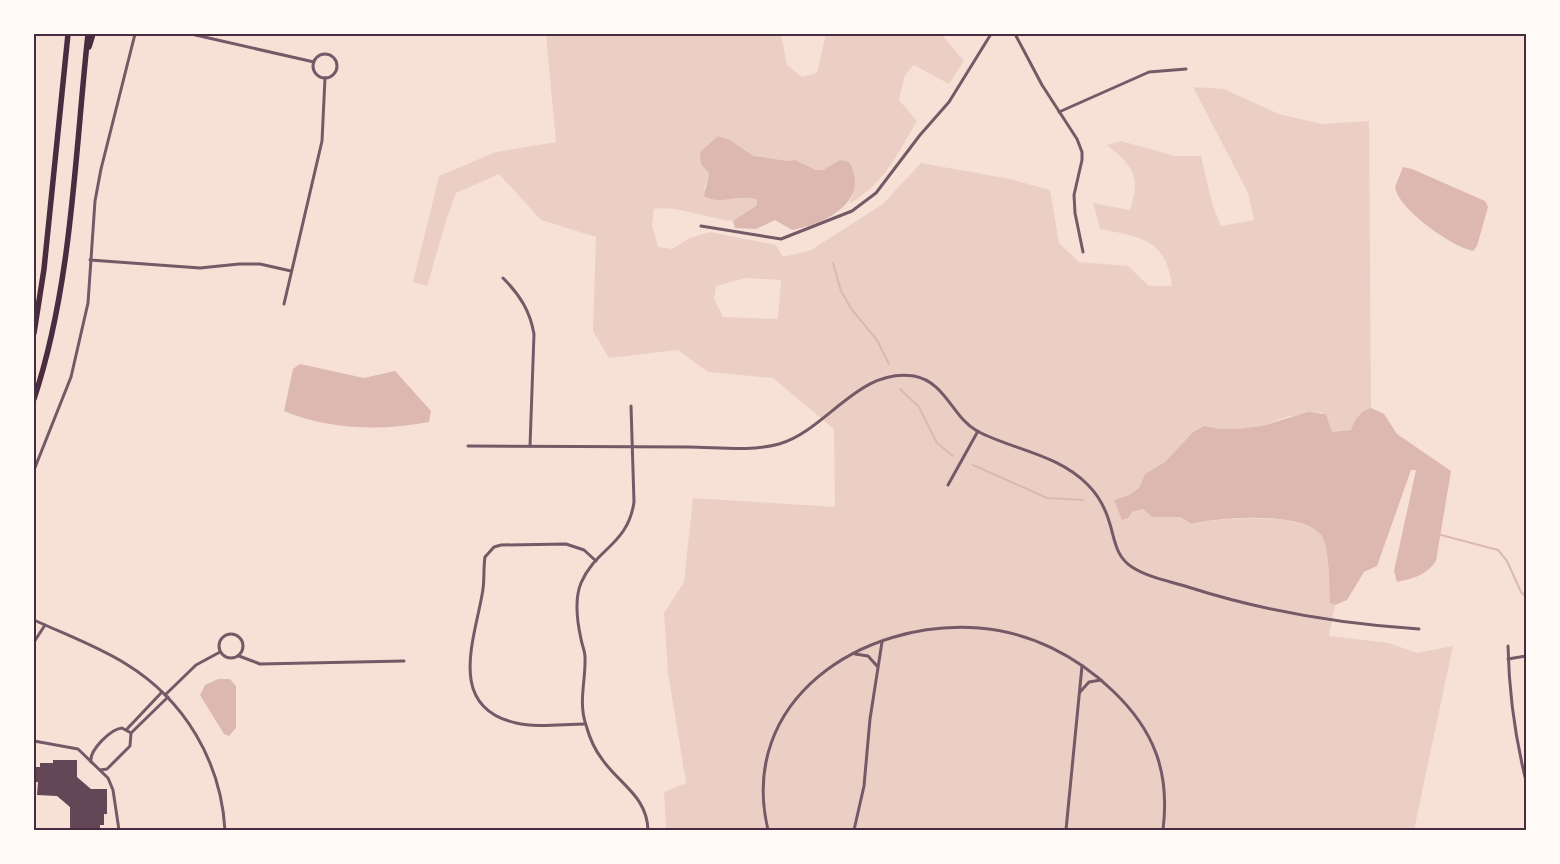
<svg xmlns="http://www.w3.org/2000/svg" width="1560" height="864" viewBox="0 0 1560 864" font-family="'Libre Baskerville',serif">
	<rect width="100%" height="100%" fill="#f7e1d7"/>
	<path fill="#ebcfc5" fill-rule="evenodd" d="M546,34H781L787,65L802,77L817,73L826,34H941L964,61L949,84L914,65L905,75L899,100L917,121C897,155 884,184 849,204L853,193L840,160L823,170H816L795,160L788,161L753,157L730,140L718,136L706,168L709,173L704,189L729,198L742,196L757,200V205L733,221C709,219 675,205 654,209L652,225L658,247L672,249L690,238L710,232L776,245L783,257L811,250L883,204L921,163L1010,179L1050,190L1059,243L1079,262L1128,266L1149,286H1172C1166,239 1141,237 1100,229L1093,203L1130,210C1141,175 1133,167 1107,145L1121,141L1175,156H1201L1212,203L1221,226L1254,220L1248,193L1193,87L1224,89L1279,114L1322,124L1369,121L1371,408C1360,411 1354,420 1351,430L1332,432L1326,414L1321,412L1286,417L1262,426L1237,429H1220L1204,426L1193,432L1165,462L1145,474L1139,488L1129,495L1114,500L1121,512L1128,518L1132,512L1144,509L1152,517H1180L1192,524C1219,517 1302,512 1321,535C1330,546 1329,588 1330,603L1335,605L1329,636L1389,643L1417,653L1453,646L1414,830H666L664,792L686,783L668,673L664,613L684,582L693,498L835,507L834,429L773,378L708,372L678,350L609,358L593,331L596,237L541,220L499,174L456,193L447,218L427,286L413,282L439,176L496,152L556,142ZM746,278L781,280L778,319L723,317L714,299L716,286Z"/>
	<g fill="#dcb8b0">
		<path d="M718,136L730,140L753,156L788,161L795,160L816,170H823L840,160L849,162C872,201 824,225 792,230L775,220L756,229L735,228L733,221L757,205V200C740,193 720,206 704,196L709,173L701,164L700,152Z"/>
		<path d="M1403,167L1412,169L1485,201L1488,207L1477,246L1473,251C1452,247 1398,209 1395,187Z"/>
		<path d="M300,364L364,378L395,371L431,411L429,422C382,431 329,430 284,411L293,369Z"/>
		<path d="M1371,408L1384,414L1397,434L1451,471L1436,561C1425,576 1414,578 1397,582L1394,571L1416,470H1411L1377,566L1364,572L1347,600L1335,605L1330,603C1329,588 1330,546 1321,535C1302,511 1219,517 1192,524L1180,517H1152L1143,509L1132,512L1128,518L1122,520L1114,500L1129,495L1139,488L1145,474L1165,462L1193,432L1204,426L1220,429H1237L1262,426L1308,412L1326,414L1332,432L1351,430C1354,420 1360,411 1371,408Z"/>
		<path d="M218,679H230L236,686V728L229,736L224,734L200,695L205,685Z"/>
	</g>
	<g fill="none" stroke-linecap="round" stroke-linejoin="round">
		<g stroke="#dcb8b0" stroke-width="2">
			<path d="M833,263L841,291L852,310L877,340L889,364"/>
			<path d="M900,389L919,407L937,443L953,456"/>
			<path d="M973,465L1047,498L1083,500"/>
			<path d="M1441,535L1498,550L1507,561L1521,592L1526,597"/>
		</g>
	</g>
	<path fill="#644757" d="M53,760H77V777L91,789H107V814H104V825H100V830L70,829V807L57,796L37,795L38,782H34V767H40V763H53Z"/>
	<g fill="none" stroke-linecap="round" stroke-linejoin="round">
		<g stroke="#755966" stroke-width="3">
			<path d="M191,34L314,62"/>
			<path d="M1015,34L1042,85L1077,139L1082,152V160L1074,195L1075,213L1083,252"/>
			<circle cx="325" cy="66" r="12"/>
			<path d="M1059,112L1149,72L1186,69"/>
			<path d="M701,226L781,239L852,211L876,193L920,135L949,102L991,34"/>
			<path d="M90,260L200,268L239,264H260L291,271"/>
			<path d="M503,278C520,295 530,311 534,334L530,446"/>
			<path d="M284,304L322,141L325,78"/>
			<path d="M631,406L634,502C628,545 595,549 581,583C574,600 577,621 581,639C582,645 585,651 585,657C586,680 578,702 586,725C589,736 595,750 602,759C619,784 647,796 648,830"/>
			<path d="M468,446C541,446 615,447 688,447C716,447 751,452 779,444C827,430 859,367 914,376C946,382 952,417 977,431C1013,450 1058,454 1088,485C1097,494 1105,508 1109,521C1115,539 1115,556 1132,567C1149,578 1170,581 1188,587C1263,611 1340,624 1419,629"/>
			<path d="M34,470L71,377L88,303L95,201L101,169L135,34"/>
			<path d="M948,485L978,431"/>
			<path d="M34,620C64,634 97,646 126,664C185,700 221,762 225,830"/>
			<circle cx="231" cy="646" r="12"/>
			<path d="M34,642L45,625"/>
			<path d="M1508,646C1509,692 1515,737 1526,781"/>
			<path d="M855,654L868,656L877,666"/>
			<path d="M239,656L260,664L404,661"/>
			<path d="M1508,659L1526,656"/>
			<path d="M1080,692L1089,682L1101,680"/>
			<path d="M165,695L196,665L220,652"/>
			<path d="M585,724C563,724 537,728 516,723C447,707 474,641 482,595C485,582 483,570 485,557L494,547L501,545L566,544L584,550L596,561"/>
			<path d="M127,729L162,692"/>
			<path d="M131,733L168,697"/>
			<path d="M34,741L78,749L108,778L113,790L119,830"/>
			<path d="M91,762C89,750 111,729 122,728L131,733L130,746L107,769L100,770"/>
			<path d="M768,830C737,700 862,619 979,628C1030,632 1077,656 1113,691C1155,731 1170,773 1163,830"/>
			<path d="M854,830L864,786L870,719L882,642"/>
			<path d="M1066,830L1082,666"/>
		</g>
		<g stroke="#4a2c40" stroke-width="5.5">
			<path d="M89,47L93,34"/>
			<path d="M34,333L44,269L68,34"/>
			<path d="M34,399C72,285 75,153 88,34"/>
		</g>
	</g>
	<rect width="1560" height="864" fill="none" stroke="#fffaf5" stroke-width="70"/>
	<rect x="35" y="35" width="1490" height="794" fill="none" stroke="#4a2c40" stroke-width="2"/>
</svg>
